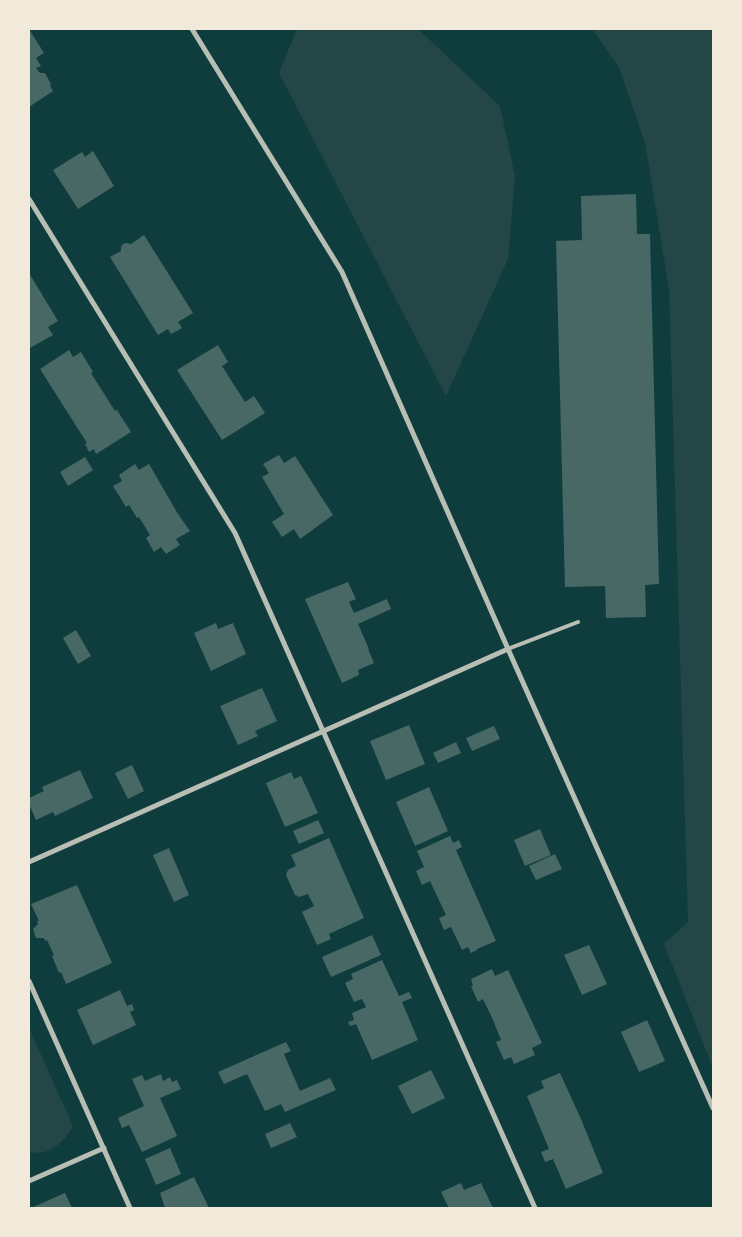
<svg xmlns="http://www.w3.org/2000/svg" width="742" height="1237" viewBox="0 0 742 1237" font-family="'Open Sans',sans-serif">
	<rect width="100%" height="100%" fill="#0f3d3e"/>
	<g fill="#244646">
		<path d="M297,29H418L500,106L515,176L508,259L446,396L279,73Z"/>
		<path d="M592,29H713V1068L664,944L688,922L669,289L645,143L619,67Z"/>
		<path d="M29,1028L69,1117L73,1127C62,1144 49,1156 29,1152Z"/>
	</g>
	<g fill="#486865">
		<path d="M29,29L44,53L36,58L41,66L36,68L40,73H45L51,84L50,86L53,91L29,107Z"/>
		<path d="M93,151L114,186L78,209L53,170L82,152L85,157Z"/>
		<path d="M636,194L637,234H650L659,584L645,585L646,617L606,618L605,586L565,587L556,241L582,240L581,196Z"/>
		<path d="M144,235L193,313L178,322L182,328L171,334L168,329L158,335L110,257L121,251V247L123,244L126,243L131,244Z"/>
		<path d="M29,273L58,321L48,327L53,335L30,348L29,347Z"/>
		<path d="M218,345L228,362L222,366L245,402L254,396L265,413L222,440L177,370Z"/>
		<path d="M69,350L73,357L81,352L93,372L91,373L115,411L117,410L131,432L96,454L94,449L89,452L85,444L87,443L40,369Z"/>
		<path d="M279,455L284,463L295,456L333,515L300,539L294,529L282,537L272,522L284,514L262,477L269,473L263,464Z"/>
		<path d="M85,457L93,470L68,486L60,472Z"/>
		<path d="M135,464L139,470L149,464L178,514L190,531L176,539L180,545L166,554L161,547L154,552L146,538L150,535L139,517L137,518L129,505L126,507L113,486L122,481L119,475Z"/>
		<path d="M348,582L356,599L349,602L354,613L387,599L391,609L358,624L369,649H368L374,663L358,670L359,675L342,683L305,599Z"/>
		<path d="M216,623L218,629L233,623L246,654L211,671L194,633Z"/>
		<path d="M76,630L91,656L78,664L63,638Z"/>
		<path d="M262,688L277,721L255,731L258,736L238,745L220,706Z"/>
		<path d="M409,725L425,764L386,780L370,741Z"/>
		<path d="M494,726L500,739L472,751L466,738Z"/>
		<path d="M456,742L461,753L438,763L433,753Z"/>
		<path d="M132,765L144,791L128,799L115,773Z"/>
		<path d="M80,770L93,798L55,816L53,812L36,820L29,804V798L44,791L42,787Z"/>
		<path d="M291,772L294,779L301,776L318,813L285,827L266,783Z"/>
		<path d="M429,787L448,831L415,846L396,802Z"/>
		<path d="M318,820L324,833L299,844L293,831Z"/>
		<path d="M540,829L551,855L525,866L514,840Z"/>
		<path d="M450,836L453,843L459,840L462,847L456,850L496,941L477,949V950L471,953L468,947L462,950L451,927L444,930L439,918L446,915L430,881L422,885L416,871L424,867L417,851Z"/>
		<path d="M329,838L364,918L329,934L331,939L317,945L302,912L314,906L308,894L299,897L295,895L286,875L288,870L296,866L291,855Z"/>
		<path d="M169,848L189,895L174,902L153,855Z"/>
		<path d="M555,854L562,869L536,880L529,866Z"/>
		<path d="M77,885L112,963L66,984L61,972L59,973L52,956L54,955L47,940L45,941L44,938H36L33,929L38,924L37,921H39L31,904Z"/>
		<path d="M372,935L381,955L331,977L322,957Z"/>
		<path d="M589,945L607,984L582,995L564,955Z"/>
		<path d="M382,960L399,996L409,992L412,998L402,1002L418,1040L372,1060L356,1024L350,1026L348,1022L354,1020L352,1013L366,1007L362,999L354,1002L345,983L353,979L351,974Z"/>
		<path d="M492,969L495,976L508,970L542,1043L532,1048L535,1055L514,1064L511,1057L504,1060L496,1042L501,1040L493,1020L483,999L478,1002L471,986H473L471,979Z"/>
		<path d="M120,990L127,1006L132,1004L134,1010L130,1012L136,1025L93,1045L77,1010Z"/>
		<path d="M647,1020L665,1061L639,1072L621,1032Z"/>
		<path d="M286,1042L291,1051L284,1054L300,1091L330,1078L336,1090L285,1112L281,1104L265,1111L247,1074L224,1084L218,1072Z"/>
		<path d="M431,1070L445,1098L412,1114L398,1086Z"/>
		<path d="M560,1073L581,1119L603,1173L566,1189L553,1159L545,1162L541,1152L549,1149L527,1096L544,1088L541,1081Z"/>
		<path d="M161,1074L163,1081L170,1077L172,1082L177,1080L181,1089L160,1098L177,1136L142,1152L129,1125L122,1128L118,1118L144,1106L132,1079L142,1075L145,1081Z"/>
		<path d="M290,1123L297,1137L271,1148L265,1134Z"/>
		<path d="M170,1148L181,1174L156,1185L145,1159Z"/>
		<path d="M194,1177L209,1208H165L160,1193Z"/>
		<path d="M461,1183L464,1190L481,1183L493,1208H449L441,1192Z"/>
		<path d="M65,1193L72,1208H31Z"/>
	</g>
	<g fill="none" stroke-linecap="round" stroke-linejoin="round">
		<path stroke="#b8beb3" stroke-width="4" d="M508,649L578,622"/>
		<g stroke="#b8beb3" stroke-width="5">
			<path d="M192,29L342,272L508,649L713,1108"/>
			<path d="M29,199L235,533L535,1208"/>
			<path d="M29,862L508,649"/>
			<path d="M29,981L130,1208"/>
			<path d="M29,1181L104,1148"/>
		</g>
	</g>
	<rect width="742" height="1237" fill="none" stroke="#f1e9da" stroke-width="60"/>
</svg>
